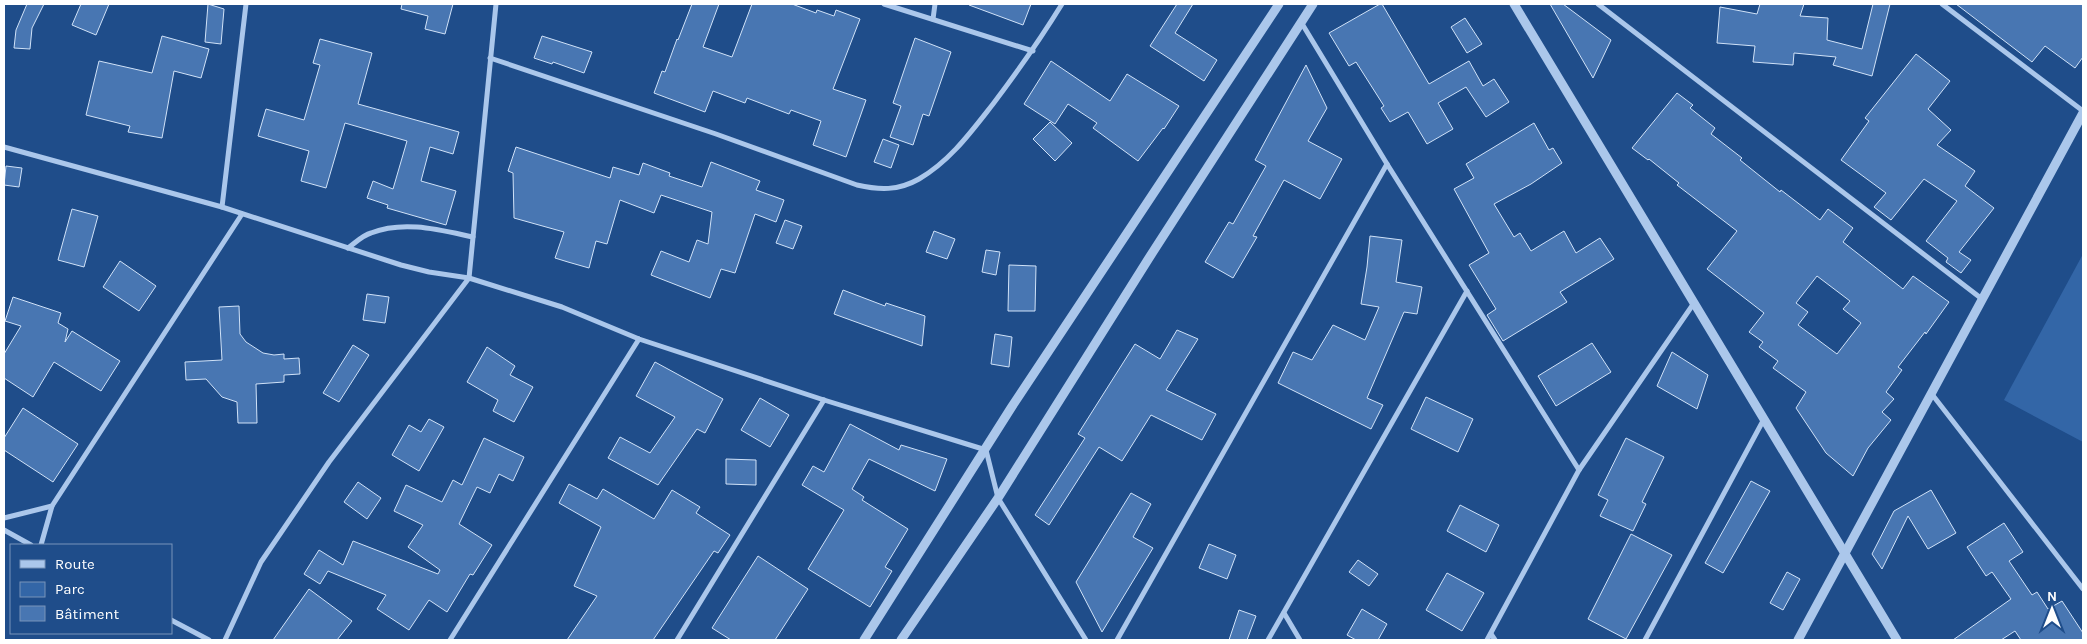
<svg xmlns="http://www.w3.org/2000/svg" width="2087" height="644" viewBox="0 0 2087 644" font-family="Karla,sans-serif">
	<rect width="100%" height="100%" fill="#1f4d8a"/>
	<path fill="#3366a7" d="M2083,254V442L2004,400Z"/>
	<g fill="#4876b2" stroke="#d0e2f8" fill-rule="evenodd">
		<path d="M27,4H44L32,28L30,49L14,48L16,30Z"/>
		<path d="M81,4H109L96,35L72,25Z"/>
		<path d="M208,4L224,9L221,44L205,42Z"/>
		<path d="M402,4H453L445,34L425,29L428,16L401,9Z"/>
		<path d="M692,4H719L703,47L732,57L752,4H792L816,13L817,10L834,16L836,10L860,19L833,89L866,100L846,157L813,145L821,121L791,110L789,114L747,98L745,103L713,91L705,112L654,93L662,71L665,72L677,39L678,40Z"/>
		<path d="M969,4H1031L1023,25L969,5Z"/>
		<path d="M1177,4H1193L1175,33L1217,60L1204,81L1150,46Z"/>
		<path d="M1380,4H1382L1429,84L1469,61L1483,86L1494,79L1509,102L1486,117L1466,87L1438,103L1453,129L1427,144L1408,112L1390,122L1381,108L1384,106L1356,62L1349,66L1329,33Z"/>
		<path d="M1550,4H1563L1611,40L1593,78Z"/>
		<path d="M1760,4H1804L1800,16L1828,18L1827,40L1862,49L1873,4H1890L1872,76L1833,65L1836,57L1794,53L1793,65L1753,62L1755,46L1717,43L1720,7L1757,14Z"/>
		<path d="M1956,4H2083V57L2075,68L2045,46L2032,62Z"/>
		<path d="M1465,18L1482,44L1467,53L1451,27Z"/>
		<path d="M162,36L209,49L201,78L174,71L162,138L128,132L130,126L86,115L99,61L152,73Z"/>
		<path d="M542,36L592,52L584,73L553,62L552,64L534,58Z"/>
		<path d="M915,38L951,52L929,116L923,114L913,145L890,137L901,106L893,103Z"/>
		<path d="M320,39L372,53L358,104L459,132L453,154L430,147L421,181L456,191L446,225L387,208L388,205L367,198L373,181L393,189L407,141L345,123L326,188L301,181L309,151L258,136L266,109L304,120L320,65L313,63Z"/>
		<path d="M1916,54L1950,81L1928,109L1951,130L1937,145L1975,171L1965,186L1994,208L1959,252L1971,260L1961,273L1946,262L1948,258L1926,241L1957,201L1924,179L1891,220L1874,207L1886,193L1841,160L1869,121L1865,118Z"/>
		<path d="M1051,61L1110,101L1127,74L1179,106L1164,129L1163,128L1138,161L1093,128L1097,123L1068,104L1055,124L1024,104Z"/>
		<path d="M1306,65L1327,108L1308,141L1342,159L1320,199L1284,180L1253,236L1257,237L1233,278L1205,262L1229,222L1233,224L1266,166L1255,160Z"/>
		<path d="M1677,93L1693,105L1690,108L1715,128L1711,134L1742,158L1740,160L1780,192L1781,190L1820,220L1828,209L1853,228L1843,242L1903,289L1913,276L1949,302L1926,334L1925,332L1898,367L1902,370L1886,392L1894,399L1882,412L1891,420L1868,448L1853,476L1826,453L1796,408L1806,392L1773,368L1778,361L1759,347L1763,342L1749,332L1764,313L1707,269L1737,231L1677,185L1679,183L1649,159L1648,160L1632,148ZM1817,276L1850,301L1843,309L1861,323L1837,354L1798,325L1808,312L1796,303Z"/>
		<path d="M1050,122L1072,143L1055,161L1033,139Z"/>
		<path d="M1534,123L1549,150L1553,148L1562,163L1531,184L1494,204L1514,237L1520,233L1531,251L1564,231L1576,253L1600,238L1614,259L1560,292L1567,302L1503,341L1487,315L1496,309L1469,265L1489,253L1454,189L1474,178L1466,164Z"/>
		<path d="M883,139L899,145L891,168L874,162Z"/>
		<path d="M516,147L610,178L613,167L639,175L643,163L670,173L669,176L702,187L711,162L760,181L756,190L784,200L776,222L755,214L735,273L721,269L710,298L651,275L661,251L689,262L697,240L708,244L712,212L661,195L654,213L620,200L607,244L596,241L589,268L568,262L555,258L564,232L514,218L513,173L508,171Z"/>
		<path d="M6,166L22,168L19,187L4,185Z"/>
		<path d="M72,209L98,216L84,267L58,260Z"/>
		<path d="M785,220L802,226L793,249L776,243Z"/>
		<path d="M934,231L955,239L947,259L926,252Z"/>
		<path d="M1370,236L1402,240L1396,282L1422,287L1417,314L1404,312L1367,398L1383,405L1371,429L1278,383L1293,352L1312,360L1333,325L1365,340L1379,307L1361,304L1367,267Z"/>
		<path d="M986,250L1000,252L996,275L982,272Z"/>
		<path d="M120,261L156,286L139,311L103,287Z"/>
		<path d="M1009,265L1036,266L1035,311H1008Z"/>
		<path d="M843,290L885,306L886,303L925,316L922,346L834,314Z"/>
		<path d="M367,294L389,297L385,323L363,320Z"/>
		<path d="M13,297L61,313L58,323L68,329L65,342L72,331L120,361L101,391L54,362L33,397L4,378V354L21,326L5,321Z"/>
		<path d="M239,306L240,334L246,342L263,353L274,355L284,354V359L299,358L300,374L284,375V382L256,384L257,423H238L237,402L222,397L206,379L186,380L185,362L222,360L219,307Z"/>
		<path d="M1177,330L1198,339L1166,390L1216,414L1202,440L1151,415L1122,461L1099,447L1049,525L1035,515L1085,438L1078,434L1135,344L1160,359Z"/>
		<path d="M995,334L1012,337L1009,367L991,364Z"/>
		<path d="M1592,343L1611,372L1556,406L1538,376Z"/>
		<path d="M353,345L369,355L339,402L323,393Z"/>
		<path d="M487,347L515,366L510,375L533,387L514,422L493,411L498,400L467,382Z"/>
		<path d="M1672,352L1708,375L1697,409L1657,386Z"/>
		<path d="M655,362L723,399L705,433L697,429L658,485L608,458L620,437L650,453L675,417L636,396Z"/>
		<path d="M1426,397L1473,419L1458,452L1411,429Z"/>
		<path d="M760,398L789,415L770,447L741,430Z"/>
		<path d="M23,408L78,444L53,482L4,450V438Z"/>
		<path d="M429,419L444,427L419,471L392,455L409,425L421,432Z"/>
		<path d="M850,424L899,450L901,445L947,459L935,491L869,459L852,489L864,497L862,500L908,529L885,567L892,571L870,607L808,569L844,510L802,485L813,466L824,472Z"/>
		<path d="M484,438L524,457L513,481L499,474L490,493L477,487L459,524L492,545L473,575L470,574L447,612L429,600L409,630L377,609L386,595L328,571L320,584L304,574L319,550L343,565L353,541L438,574L440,570L408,547L423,525L394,511L406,485L442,502L453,480L462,485Z"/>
		<path d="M1626,438L1664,457L1642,502L1646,504L1633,531L1600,516L1608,500L1598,495Z"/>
		<path d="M726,459L756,460V485L726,484Z"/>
		<path d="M1751,481L1770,491L1723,573L1705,563Z"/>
		<path d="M358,482L381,498L367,519L344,502Z"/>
		<path d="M569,484L597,499L603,489L654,519L672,490L700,507L696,513L730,535L718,553L714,551L653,640H567L597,596L574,586L601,527L559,503Z"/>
		<path d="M1931,490L1956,533L1928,549L1908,516L1882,569L1872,554L1894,511Z"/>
		<path d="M1131,493L1151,504L1133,537L1153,548L1102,632L1076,582Z"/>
		<path d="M1460,505L1499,525L1486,552L1447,531Z"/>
		<path d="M2004,523L2023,552L2009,561L2032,595L2037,592L2048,609L2062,601L2083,633V640H2021L2015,631L2001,640H1953L2011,599L1992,572L1986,576L1967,547Z"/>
		<path d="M1631,534L1672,555L1626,639L1588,619Z"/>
		<path d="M1209,544L1236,555L1227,579L1199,568Z"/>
		<path d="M758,556L808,589L775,640H731L712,628Z"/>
		<path d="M1358,560L1378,574L1369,586L1349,572Z"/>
		<path d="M1787,572L1800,579L1783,610L1770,603Z"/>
		<path d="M1447,573L1484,593L1462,631L1426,610Z"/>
		<path d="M309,589L352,621L337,640H273Z"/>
		<path d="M1362,609L1387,624L1378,640H1356L1347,635Z"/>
		<path d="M1239,610L1256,616L1247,640H1229Z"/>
	</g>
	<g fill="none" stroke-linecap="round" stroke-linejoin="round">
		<g stroke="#abc7eb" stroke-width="5">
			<path d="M884,4L1033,51"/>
			<path d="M1598,4L1982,299"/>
			<path d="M1942,4L2083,111"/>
			<path d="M933,19L935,4"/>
			<path d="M1301,22L1387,164L1579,470"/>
			<path d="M490,58L716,134L857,185C879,190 898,191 919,179C950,161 971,132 993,104C1018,71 1041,38 1062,4"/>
			<path d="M4,147L222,207L401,265L429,272L469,278L562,307L639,339L824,400L986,450L998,498L1086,640"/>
			<path d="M222,207L246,4"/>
			<path d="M348,248C355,243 363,235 371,233C404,220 440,230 473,237"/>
			<path d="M1931,393L2083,589"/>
			<path d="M4,518L52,506L242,214"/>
			<path d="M4,530L31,545"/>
			<path d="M41,545L52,506"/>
			<path d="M1284,613L1300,640"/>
			<path d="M171,620L209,640"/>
			<path d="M1491,634L1495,640"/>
			<path d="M225,640L261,562L329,462L469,278L496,4"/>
			<path d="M450,640L639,339"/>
			<path d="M677,640L824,400"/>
			<path d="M1117,640L1387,164"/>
			<path d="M1268,640L1467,291"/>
			<path d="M1487,640L1579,470L1694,303"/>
			<path d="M1645,640L1764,419"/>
		</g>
		<g stroke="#abc7eb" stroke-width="9">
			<path d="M1514,4L1897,640"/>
			<path d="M864,640L1011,408L1279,4"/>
			<path d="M901,640L998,498L1149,258L1313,4"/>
			<path d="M1798,640L2083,113"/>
		</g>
	</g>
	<rect width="2087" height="644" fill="none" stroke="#ffffff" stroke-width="10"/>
	<rect x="10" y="544" width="162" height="90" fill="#1f4d8a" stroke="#7994b9"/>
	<rect x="20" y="560" width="25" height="8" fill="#abc7eb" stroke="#7994b9"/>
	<text x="55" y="569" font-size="15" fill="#ffffff">Route</text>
	<rect x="20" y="582" width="25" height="15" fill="#3366a7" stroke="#7994b9"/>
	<text x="55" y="594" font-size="15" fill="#ffffff">Parc</text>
	<rect x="20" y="606" width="25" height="15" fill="#4876b2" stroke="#7994b9"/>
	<text x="55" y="619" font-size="15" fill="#ffffff">Bâtiment</text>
	<g transform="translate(2052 609)" stroke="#1f4d8a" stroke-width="4" paint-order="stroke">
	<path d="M0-4L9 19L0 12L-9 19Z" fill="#ffffff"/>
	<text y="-8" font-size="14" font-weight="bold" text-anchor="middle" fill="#ffffff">N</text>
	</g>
</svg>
